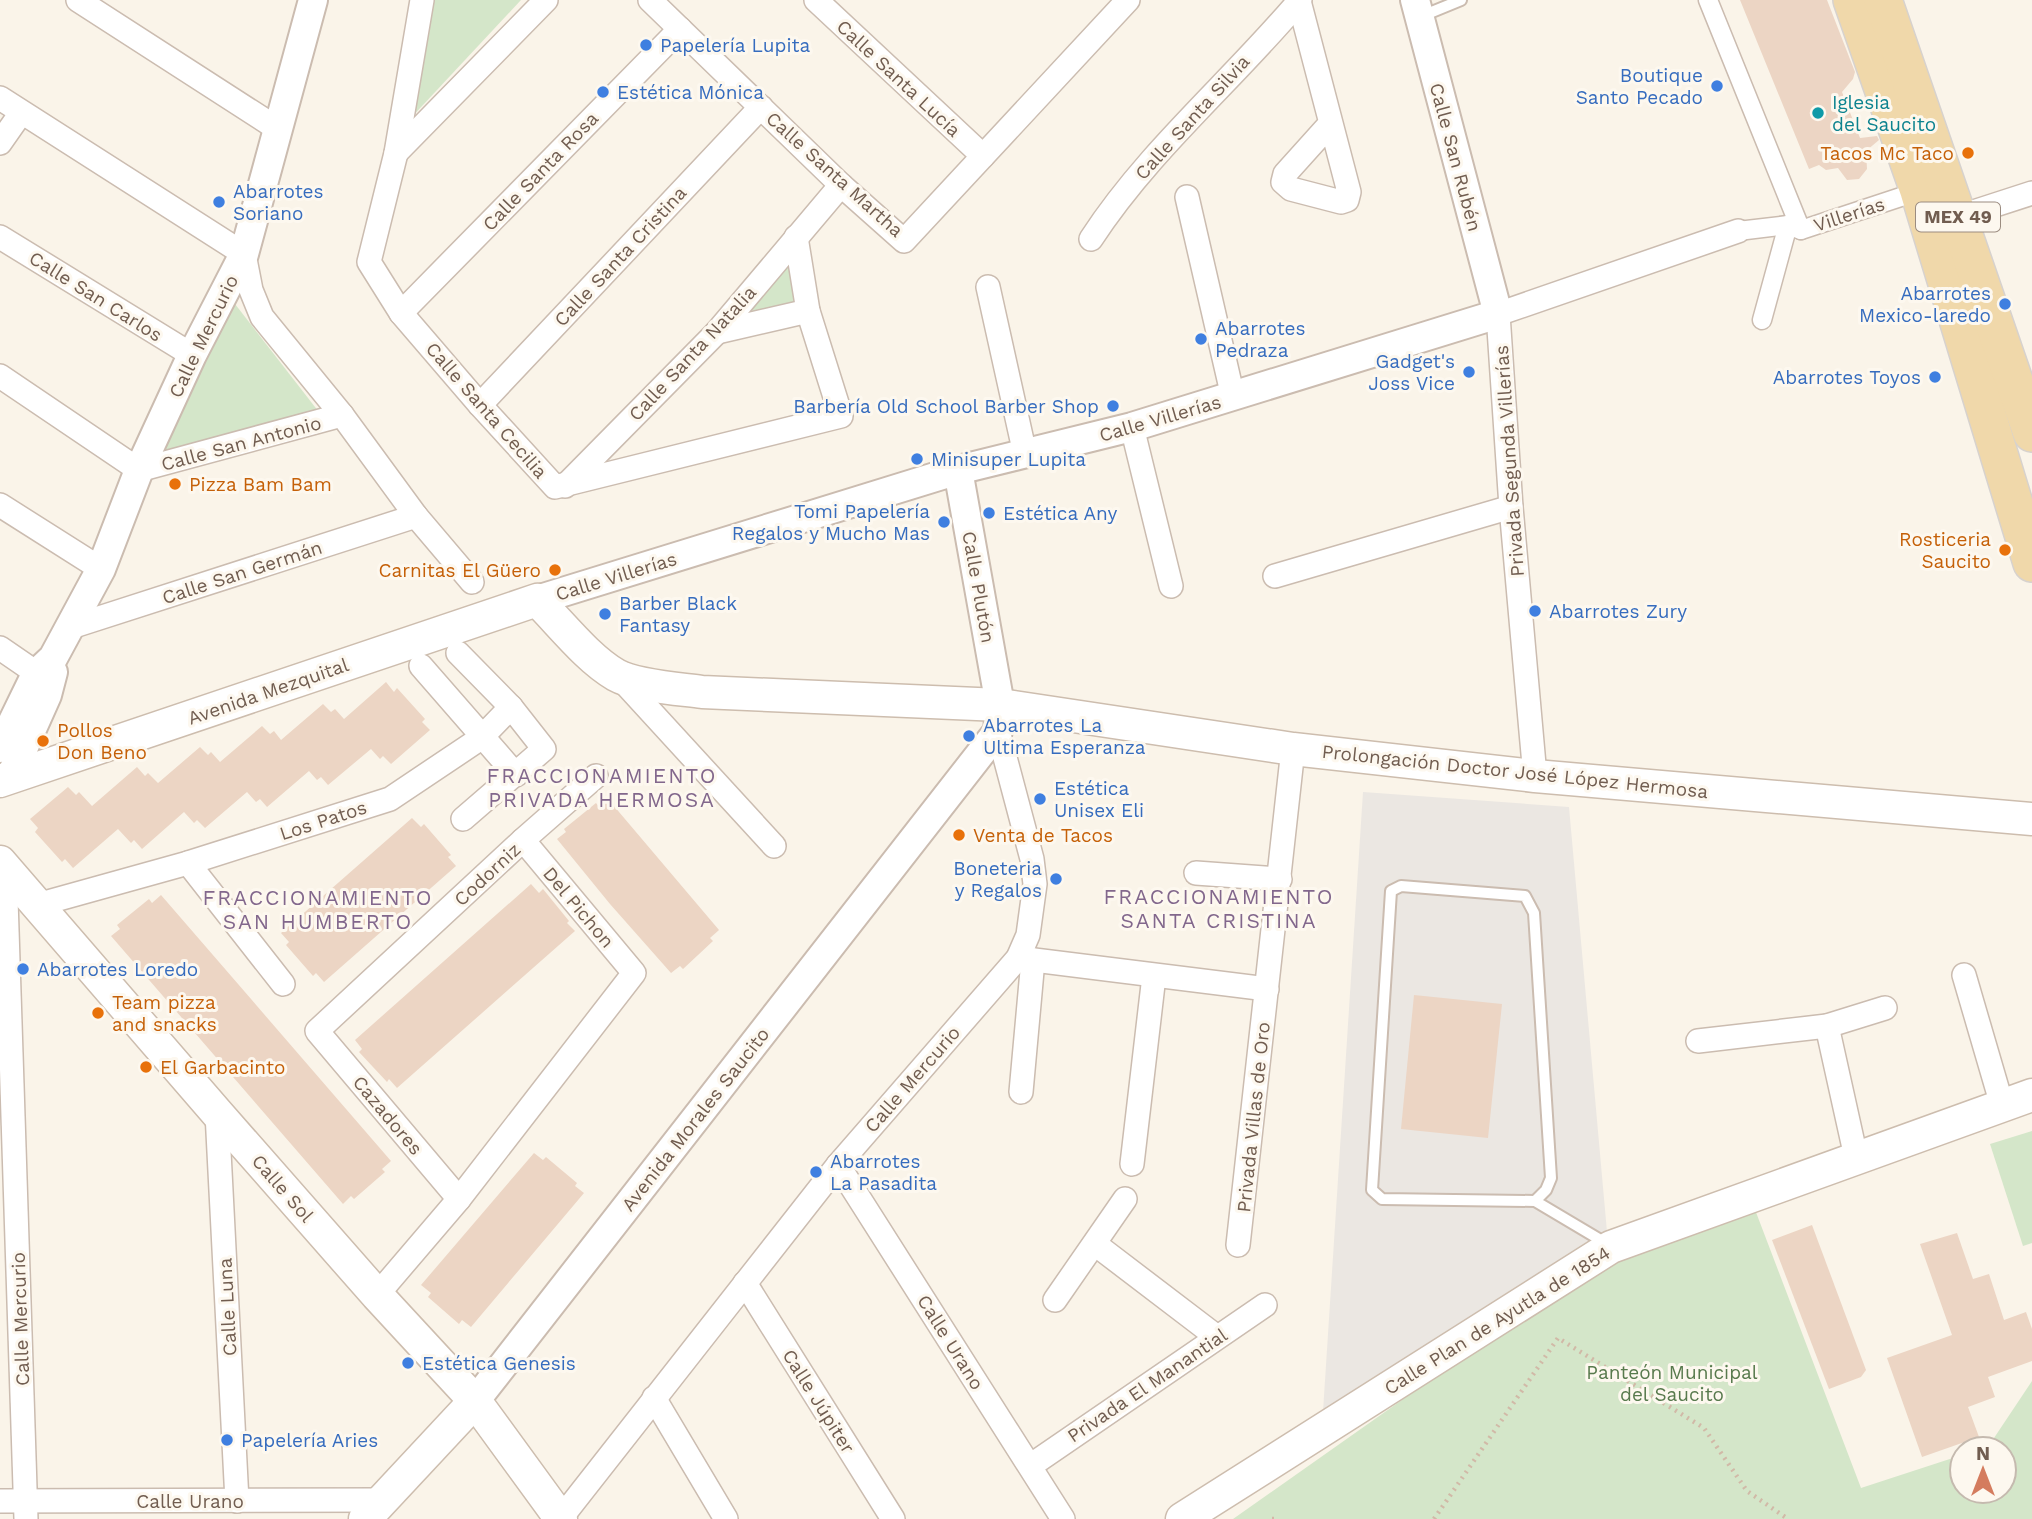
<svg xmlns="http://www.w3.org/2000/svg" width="2032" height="1519" viewBox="0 0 2032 1519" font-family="'Work Sans',sans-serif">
	<rect width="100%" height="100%" fill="#faf4e9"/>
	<path fill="#ebe7e2" d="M1363,792L1569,807L1608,1243L1322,1427Z"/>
	<g fill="#d4e6c9">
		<path d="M429,0H521L409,120Z"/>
		<path d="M793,245L803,308L730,325Z"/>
		<path d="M228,295L322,416L148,463Z"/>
		<path d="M2032,1131V1243L2023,1246L1990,1144Z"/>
		<path d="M1754,1207L1861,1488L1962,1455V1491H2004V1449H1982L1988,1447L2032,1381V1519H1233L1592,1266Z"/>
	</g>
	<g fill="#ecd5c4">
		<path d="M1740,0H1827L1855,72L1853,79L1842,92L1860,138L1877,136L1879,140L1866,151L1867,169L1859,179L1847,180L1838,168L1826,170L1819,165L1809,169Z"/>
		<path d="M386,682L394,692L397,688L425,719L422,722L430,730L391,764L383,756L380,759L371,749L328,785L321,777L317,780L309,771L267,807L260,799L256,802L247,792L205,828L197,820L194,823L184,812L142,849L134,840L131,843L118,829L73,868L65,859L62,862L35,832L38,828L30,819L68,787L76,795L79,792L92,806L137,767L145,776L148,773L158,783L200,747L208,755L211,752L220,762L262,726L270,734L274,731L281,740L323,704L331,712L335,709L344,719Z"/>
		<path d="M608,799L719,930L710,938L713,941L683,969L680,966L671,973L610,904L557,839L566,832L564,829L596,803L599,807Z"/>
		<path d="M412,818L421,827L424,824L451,855L448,857L456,866L324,982L316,973L313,976L286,945L289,942L281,933Z"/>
		<path d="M531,884L539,893L543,889L569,921L567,923L575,931L397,1088L389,1079L387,1082L359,1052L362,1049L355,1040Z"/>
		<path d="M161,895L391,1161L382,1169L385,1172L354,1199L351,1196L343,1204L111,936L120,929L117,925L149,899L152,903Z"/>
		<path d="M1414,995L1502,1004L1488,1138L1401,1129Z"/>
		<path d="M534,1153L543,1160L546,1157L577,1183L575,1186L584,1193L471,1327L462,1320L459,1324L428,1297L431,1293L421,1285Z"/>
		<path d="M1812,1225L1866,1370L1861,1377L1829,1389L1772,1240Z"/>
		<path d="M1957,1233L1973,1279L1989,1274L2004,1320L2026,1312L2032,1329V1361L1988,1377L1995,1397L1968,1407L1979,1437L1922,1457L1887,1358L1952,1335L1920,1244Z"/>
	</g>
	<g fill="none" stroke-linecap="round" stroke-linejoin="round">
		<g stroke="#cbbcb0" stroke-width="14">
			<g id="service">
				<path d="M1422,16L1461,0"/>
				<path d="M1535,1201L1546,1190L1551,1178L1534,913L1525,896L1401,886L1391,891L1372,1190L1382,1199L1535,1201L1609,1245"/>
			</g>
		</g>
		<g stroke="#cbbcb0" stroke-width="21">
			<g id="pedestrian">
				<path d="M1708,0L1801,230"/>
				<path d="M1738,231L1788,225L1801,230L1919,191"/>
				<path d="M1762,320L1788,225"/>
			</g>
		</g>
		<g stroke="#cbbcb0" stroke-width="26">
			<g id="minor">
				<path d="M78,0L278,129"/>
				<path d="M422,0L396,153L369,262L401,313L480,405L555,487L841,416L808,311L796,237"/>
				<path d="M650,0L841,185L904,241L1128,0"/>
				<path d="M816,0L983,156"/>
				<path d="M1299,1L1349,192L1347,200L1341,202L1291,189L1283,182L1285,174L1330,124"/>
				<path d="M0,98L244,254L251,290L262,317L342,415L416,516L472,582"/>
				<path d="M0,143L21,113"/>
				<path d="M396,153L546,0"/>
				<path d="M1187,197L1233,397"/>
				<path d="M1958,217L2032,193"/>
				<path d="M0,237L192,355"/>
				<path d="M1091,239C1149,150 1232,81 1300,0"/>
				<path d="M988,287L1025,454"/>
				<path d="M401,313L680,29"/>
				<path d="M717,332L808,311"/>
				<path d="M0,376L139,470L342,415"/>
				<path d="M480,405L761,107"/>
				<path d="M1132,427L1171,586"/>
				<path d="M565,486L717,332L841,185"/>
				<path d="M0,505L101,569"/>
				<path d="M1275,576L1511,507"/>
				<path d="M68,628L416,516"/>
				<path d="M0,648L51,683"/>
				<path d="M458,653L511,707L544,749L463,819"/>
				<path d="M421,666L516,775"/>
				<path d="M620,678L774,846"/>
				<path d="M1535,776L1511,507L1498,314L1738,231"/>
				<path d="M188,863L283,984"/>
				<path d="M5,868L26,1519"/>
				<path d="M1196,873L1280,879"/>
				<path d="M37,905L188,863L390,799L481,738L511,707"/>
				<path d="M1018,958L1267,989"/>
				<path d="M1964,975L2002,1105"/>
				<path d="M1827,1026L1856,1157"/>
				<path d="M1698,1041L1827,1026L1885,1008"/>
				<path d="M1021,1092L1033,960"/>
				<path d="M217,1113L237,1501"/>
				<path d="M1132,1164L1154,976"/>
				<path d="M838,1165L1063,1519"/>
				<path d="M459,1199L317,1031L523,840L596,776"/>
				<path d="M1095,1244L1217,1337"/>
				<path d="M1238,1245L1293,749"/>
				<path d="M745,1283L893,1519"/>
				<path d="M377,1295L459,1199L634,973L523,840"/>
				<path d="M1055,1300L1125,1199"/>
				<path d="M654,1398L726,1519"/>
				<path d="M1030,1466L1265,1305"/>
				<path d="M0,1501L380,1500"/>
				<path d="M561,1518L838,1165L1018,958L1028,935L1035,884L1032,859L998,731"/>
			</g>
		</g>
		<g stroke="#cbbcb0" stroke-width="32">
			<g id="tertiary">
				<path d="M537,600L958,470L1132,427L1498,314L1415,0"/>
				<path d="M0,748L36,674L53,658L101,569L139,470L192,355L244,254L313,0"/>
				<path d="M10,778L47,695L53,672"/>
				<path d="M475,1401L998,731L1000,705L958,470"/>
			</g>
		</g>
		<g stroke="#cdbdae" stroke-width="35">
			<g id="secondary">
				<path d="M0,781L537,600C561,624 588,659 616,675C635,686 680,689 702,692L1000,705L1293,749L1535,776L2032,819"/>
				<path d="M0,862L217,1113L377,1295L475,1401L561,1519"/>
				<path d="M365,1519L475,1401"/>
				<path d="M1182,1519L1611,1247L2032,1095"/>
			</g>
		</g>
		<g stroke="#d7d2ce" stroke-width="40">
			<g id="primary">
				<path d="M1852,0L1919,191L2032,563"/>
				<path d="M1883,0L2032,433"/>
			</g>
		</g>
		<g stroke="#d1b9a7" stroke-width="4.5" stroke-dasharray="2 5" stroke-linecap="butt">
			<path d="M1272,1519H1275"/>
			<path d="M1434,1519L1558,1338L1704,1428L1747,1491L1788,1519"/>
		</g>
		<use href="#service" stroke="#fff" stroke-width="10"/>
		<use href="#pedestrian" stroke="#fff" stroke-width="18"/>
		<use href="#minor" stroke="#fff" stroke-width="23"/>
		<use href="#tertiary" stroke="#fff" stroke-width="28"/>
		<use href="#secondary" stroke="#fff" stroke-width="32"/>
		<use href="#primary" stroke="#f0d8aa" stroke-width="37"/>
	</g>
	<g fill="#3f7fe0" stroke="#fdf8ef" stroke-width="2.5">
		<circle cx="646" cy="45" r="7"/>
		<circle cx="1717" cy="86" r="7"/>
		<circle cx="603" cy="92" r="7"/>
		<circle cx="219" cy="202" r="7"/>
		<circle cx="2005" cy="304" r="7"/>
		<circle cx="1201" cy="339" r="7"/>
		<circle cx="1469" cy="372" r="7"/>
		<circle cx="1935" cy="377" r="7"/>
		<circle cx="1113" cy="406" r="7"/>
		<circle cx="917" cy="459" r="7"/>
		<circle cx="989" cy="513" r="7"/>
		<circle cx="944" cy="522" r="7"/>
		<circle cx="1535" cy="611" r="7"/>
		<circle cx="605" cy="614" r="7"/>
		<circle cx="969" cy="736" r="7"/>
		<circle cx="1040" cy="799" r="7"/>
		<circle cx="1056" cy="879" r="7"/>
		<circle cx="23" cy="969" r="7"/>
		<circle cx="816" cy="1172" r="7"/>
		<circle cx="408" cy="1363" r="7"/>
		<circle cx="227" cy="1440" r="7"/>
	</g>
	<circle fill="#0f9aa8" stroke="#fdf8ef" stroke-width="2.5" cx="1818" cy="113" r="7"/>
	<g fill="#e8710a" stroke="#fdf8ef" stroke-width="2.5">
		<circle cx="1968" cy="153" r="7"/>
		<circle cx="175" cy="484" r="7"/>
		<circle cx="2005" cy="550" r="7"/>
		<circle cx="555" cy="570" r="7"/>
		<circle cx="43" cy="741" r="7"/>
		<circle cx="959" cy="835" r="7"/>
		<circle cx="98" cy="1013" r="7"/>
		<circle cx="146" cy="1067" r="7"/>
	</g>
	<g text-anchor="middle" stroke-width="6" stroke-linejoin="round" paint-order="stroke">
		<rect fill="#fdf8ef" stroke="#9b8c80" stroke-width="2" x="1916" y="202.5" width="84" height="29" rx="5"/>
		<g font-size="18" font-weight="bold" fill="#715d50">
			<text x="1958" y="223">MEX 49</text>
		</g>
		<g font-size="19" fill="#366cbe" stroke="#fdf8ef" text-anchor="start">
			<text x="660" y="52">Papelería Lupita</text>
			<text x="1703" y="82" text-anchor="end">Boutique<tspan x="1703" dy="22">Santo Pecado</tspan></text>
			<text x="617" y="99">Estética Mónica</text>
			<text x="233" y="198">Abarrotes<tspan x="233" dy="22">Soriano</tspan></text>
			<text x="1991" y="300" text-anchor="end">Abarrotes<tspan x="1991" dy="22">Mexico-laredo</tspan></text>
			<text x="1215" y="335">Abarrotes<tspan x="1215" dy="22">Pedraza</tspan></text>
			<text x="1455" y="368" text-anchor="end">Gadget's<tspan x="1455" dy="22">Joss Vice</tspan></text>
			<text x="1921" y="384" text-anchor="end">Abarrotes Toyos</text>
			<text x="1099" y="413" text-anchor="end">Barbería Old School Barber Shop</text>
			<text x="931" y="466">Minisuper Lupita</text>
			<text x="930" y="518" text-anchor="end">Tomi Papelería<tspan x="930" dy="22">Regalos y Mucho Mas</tspan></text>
			<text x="1003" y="520">Estética Any</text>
			<text x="619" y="610">Barber Black<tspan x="619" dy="22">Fantasy</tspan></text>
			<text x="1549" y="618">Abarrotes Zury</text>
			<text x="983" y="732">Abarrotes La<tspan x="983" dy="22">Ultima Esperanza</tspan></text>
			<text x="1054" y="795">Estética<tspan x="1054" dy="22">Unisex Eli</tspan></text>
			<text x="1042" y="875" text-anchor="end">Boneteria<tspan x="1042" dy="22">y Regalos</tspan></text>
			<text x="37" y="976">Abarrotes Loredo</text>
			<text x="830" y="1168">Abarrotes<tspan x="830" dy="22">La Pasadita</tspan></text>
			<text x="422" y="1370">Estética Genesis</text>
			<text x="241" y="1447">Papelería Aries</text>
		</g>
		<g font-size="19" fill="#715d50" stroke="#fdf8ef">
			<text transform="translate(899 78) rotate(43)" y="7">Calle Santa Lucía</text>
			<text transform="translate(1192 117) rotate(-48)" y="7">Calle Santa Silvia</text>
			<text transform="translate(1456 157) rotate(75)" y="7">Calle San Rubén</text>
			<text transform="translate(540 171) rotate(-46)" y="7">Calle Santa Rosa</text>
			<text transform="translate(835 174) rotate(42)" y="7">Calle Santa Martha</text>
			<text transform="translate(1849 214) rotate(-18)" y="7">Villerías</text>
			<text transform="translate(620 256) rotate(-47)" y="7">Calle Santa Cristina</text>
			<text transform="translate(96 296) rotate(32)" y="7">Calle San Carlos</text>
			<text transform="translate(203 336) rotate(-64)" y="7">Calle Mercurio</text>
			<text transform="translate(692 353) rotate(-47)" y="7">Calle Santa Natalia</text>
			<text transform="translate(487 410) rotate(49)" y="7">Calle Santa Cecilia</text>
			<text transform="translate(1160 418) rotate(-16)" y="7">Calle Villerías</text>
			<text transform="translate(241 443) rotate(-15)" y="7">Calle San Antonio</text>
			<text transform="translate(1509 461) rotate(-94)" y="7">Privada Segunda Villerías</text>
			<text transform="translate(242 572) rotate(-18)" y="7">Calle San Germán</text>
			<text transform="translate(616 576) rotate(-17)" y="7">Calle Villerías</text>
			<text transform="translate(979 587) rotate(80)" y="7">Calle Plutón</text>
			<text transform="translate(268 691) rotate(-19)" y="7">Avenida Mezquital</text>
			<text transform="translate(1515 771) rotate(6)" y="7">Prolongación Doctor José López Hermosa</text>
			<text transform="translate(323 820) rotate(-18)" y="7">Los Patos</text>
			<text transform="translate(487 874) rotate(-43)" y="7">Codorniz</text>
			<text transform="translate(579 907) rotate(50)" y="7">Del Pichon</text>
			<text transform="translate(912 1079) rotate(-49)" y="7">Calle Mercurio</text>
			<text transform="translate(388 1115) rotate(50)" y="7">Cazadores</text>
			<text transform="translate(1253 1117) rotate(-84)" y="7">Privada Villas de Oro</text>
			<text transform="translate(695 1119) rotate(-52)" y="7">Avenida Morales Saucito</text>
			<text transform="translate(283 1188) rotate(49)" y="7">Calle Sol</text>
			<text transform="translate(227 1307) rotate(-93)" y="7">Calle Luna</text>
			<text transform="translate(20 1319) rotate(-92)" y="7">Calle Mercurio</text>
			<text transform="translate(1497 1320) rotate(-32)" y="7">Calle Plan de Ayutla de 1854</text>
			<text transform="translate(951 1342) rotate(58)" y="7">Calle Urano</text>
			<text transform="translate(1147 1385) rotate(-34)" y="7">Privada El Manantial</text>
			<text transform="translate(819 1401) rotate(58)" y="7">Calle Júpiter</text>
			<text x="190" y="1508">Calle Urano</text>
		</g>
		<g font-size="19" fill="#0d838f" stroke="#fdf8ef" text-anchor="start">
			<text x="1832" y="109">Iglesia<tspan x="1832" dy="22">del Saucito</tspan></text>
		</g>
		<g font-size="19" fill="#c56008" stroke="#fdf8ef" text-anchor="start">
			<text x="1954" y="160" text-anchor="end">Tacos Mc Taco</text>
			<text x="189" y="491">Pizza Bam Bam</text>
			<text x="1991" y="546" text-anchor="end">Rosticeria<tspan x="1991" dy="22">Saucito</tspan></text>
			<text x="541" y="577" text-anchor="end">Carnitas El Güero</text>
			<text x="57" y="737">Pollos<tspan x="57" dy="22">Don Beno</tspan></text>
			<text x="973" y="842">Venta de Tacos</text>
			<text x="112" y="1009">Team pizza<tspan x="112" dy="22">and snacks</tspan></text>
			<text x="160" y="1074">El Garbacinto</text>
		</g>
		<g font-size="19" fill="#587a4d" stroke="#fdf8ef">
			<text x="1672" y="1379">Panteón Municipal<tspan x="1672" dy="22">del Saucito</tspan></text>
		</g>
		<g font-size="21" letter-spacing="2" fill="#82678c" stroke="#fdf8ef">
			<text x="602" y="783">FRACCIONAMIENTO<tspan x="602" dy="24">PRIVADA HERMOSA</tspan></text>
			<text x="1219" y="904">FRACCIONAMIENTO<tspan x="1219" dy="24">SANTA CRISTINA</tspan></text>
			<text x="318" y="905">FRACCIONAMIENTO<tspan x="318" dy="24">SAN HUMBERTO</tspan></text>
		</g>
	</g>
	<g transform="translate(1983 1470)"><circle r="33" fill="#fdf8ef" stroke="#c5baaf" stroke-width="2"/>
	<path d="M0-5L12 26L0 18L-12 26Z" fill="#d47c5e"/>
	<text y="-10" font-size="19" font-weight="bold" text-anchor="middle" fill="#715d50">N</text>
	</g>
</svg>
